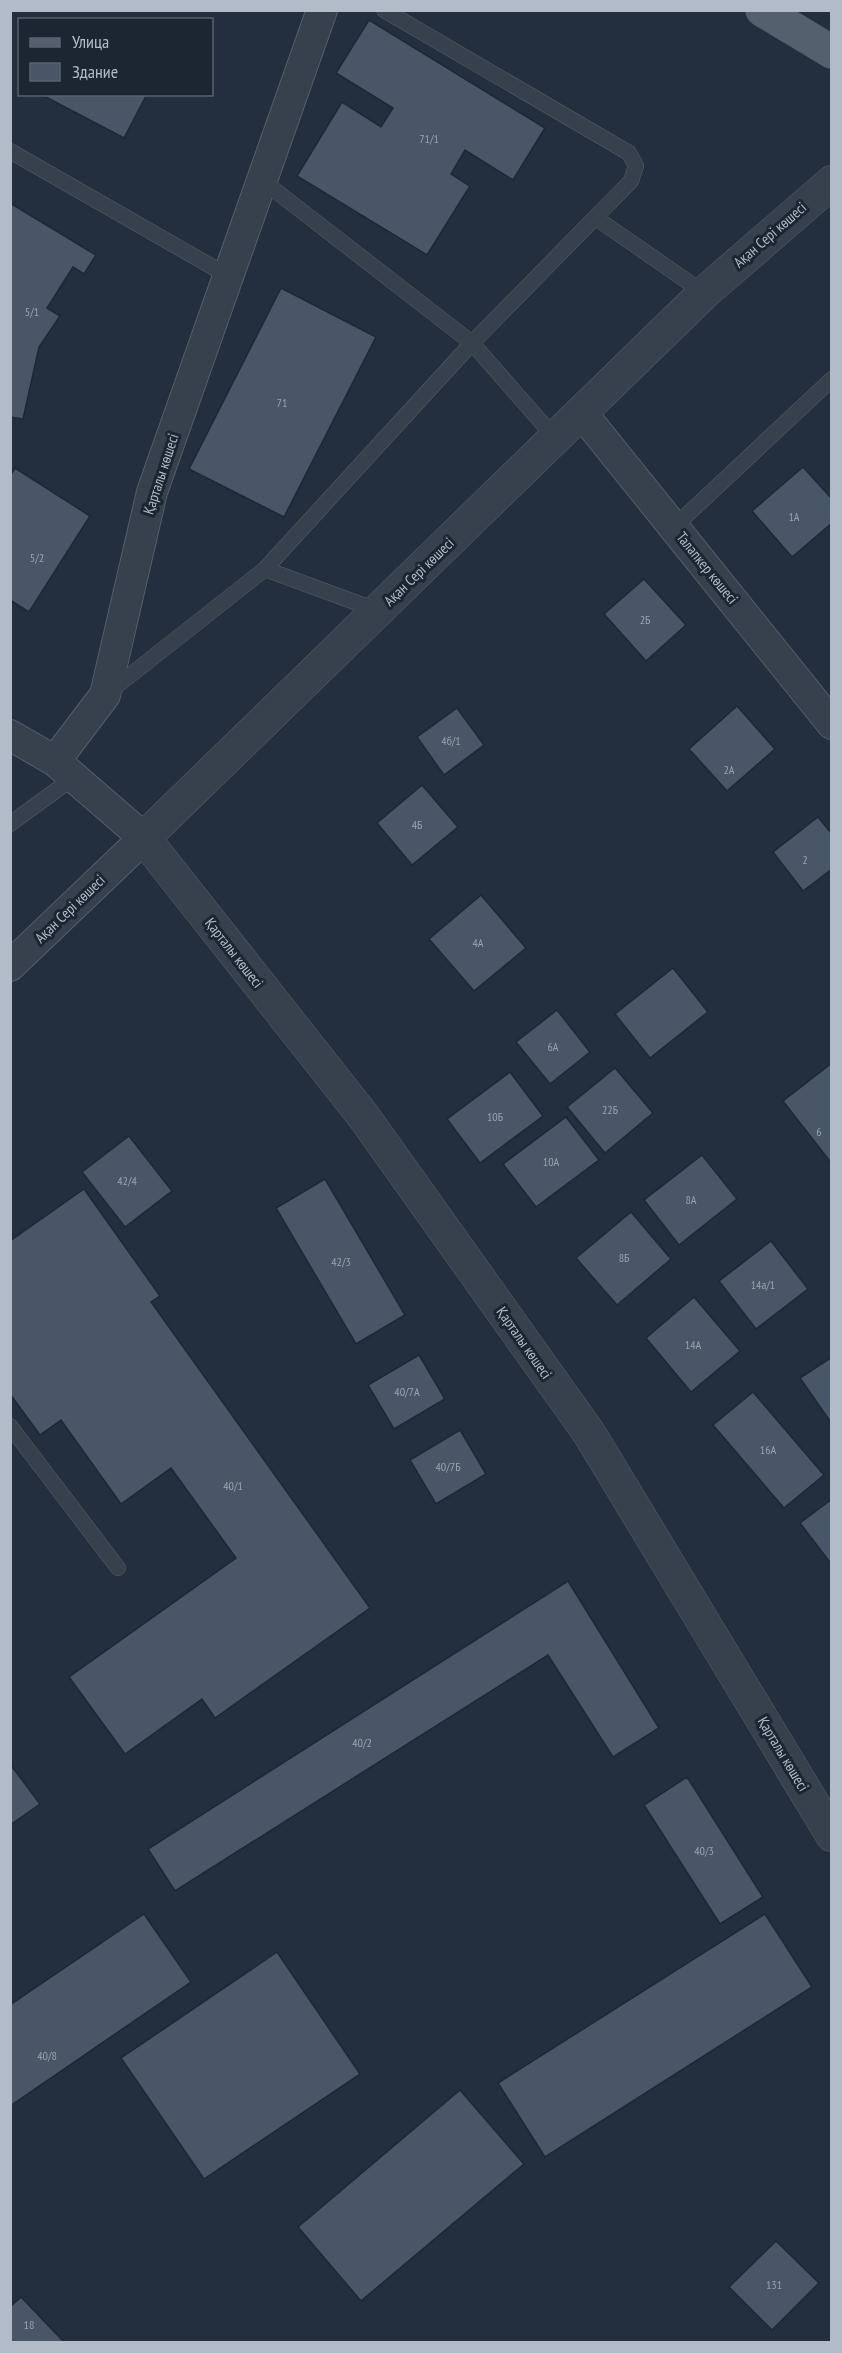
<svg xmlns="http://www.w3.org/2000/svg" width="842" height="2353" viewBox="0 0 842 2353" font-family="'PT Sans Narrow',sans-serif">
	<rect width="100%" height="100%" fill="#232f3e"/>
	<g fill="#495667" stroke="#1e2834" stroke-width="1.5">
		<path d="M369,20L545,128L513,180L465,150L451,174L470,186L427,255L297,176L342,102L381,127L393,108L336,73Z"/>
		<path d="M40,94H147L124,138Z"/>
		<path d="M10,203L96,255L84,274L73,267L47,308L60,316L39,347L23,419L11,417L10,419Z"/>
		<path d="M281,288L376,337L284,517L189,469Z"/>
		<path d="M803,467L832,499V523L792,557L752,511Z"/>
		<path d="M15,468L90,516L29,612L10,600V476Z"/>
		<path d="M644,579L686,625L646,661L604,614Z"/>
		<path d="M737,706L775,749L727,791L689,749Z"/>
		<path d="M457,708L484,745L444,775L417,737Z"/>
		<path d="M422,785L458,827L412,865L377,823Z"/>
		<path d="M818,817L832,834V869L803,891L773,852Z"/>
		<path d="M481,895L526,948L474,991L429,939Z"/>
		<path d="M673,968L708,1012L650,1058L615,1014Z"/>
		<path d="M557,1010L590,1052L550,1084L516,1042Z"/>
		<path d="M832,1063V1164L783,1101Z"/>
		<path d="M615,1068L653,1113L605,1153L567,1107Z"/>
		<path d="M510,1072L543,1116L480,1163L447,1119Z"/>
		<path d="M566,1117L599,1160L536,1207L503,1164Z"/>
		<path d="M129,1136L172,1191L125,1227L82,1172Z"/>
		<path d="M702,1155L737,1199L679,1245L644,1200Z"/>
		<path d="M325,1179L405,1315L356,1344L276,1208Z"/>
		<path d="M84,1189L160,1296L151,1302L370,1608L215,1718L202,1699L125,1754L69,1677L236,1558L171,1468L121,1504L61,1420L40,1435L10,1394V1241Z"/>
		<path d="M631,1212L671,1259L617,1305L576,1258Z"/>
		<path d="M771,1241L808,1289L756,1329L719,1281Z"/>
		<path d="M694,1297L740,1351L691,1392L646,1338Z"/>
		<path d="M419,1355L445,1399L394,1429L368,1385Z"/>
		<path d="M832,1357V1424L800,1378Z"/>
		<path d="M753,1392L824,1475L784,1508L713,1425Z"/>
		<path d="M460,1430L486,1474L436,1504L410,1460Z"/>
		<path d="M832,1499V1565L800,1523Z"/>
		<path d="M568,1581L659,1728L613,1757L548,1655L175,1891L148,1849Z"/>
		<path d="M10,1764L40,1804L10,1825Z"/>
		<path d="M687,1777L763,1897L720,1924L644,1805Z"/>
		<path d="M144,1914L191,1982L10,2106V2005Z"/>
		<path d="M765,1914L812,1987L545,2157L498,2083Z"/>
		<path d="M277,1952L360,2074L204,2179L121,2058Z"/>
		<path d="M460,2090L524,2164L361,2301L298,2227Z"/>
		<path d="M776,2241L819,2283L772,2330L729,2287Z"/>
		<path d="M21,2297L64,2342H10V2307Z"/>
	</g>
	<g fill="none" stroke-linecap="round" stroke-linejoin="round">
		<g stroke="#555f6b" stroke-width="16">
			<g id="service">
				<path d="M10,151L230,277"/>
				<path d="M263,181L472,343L631,181L636,166L629,153L384,10"/>
				<path d="M596,218L704,293"/>
				<path d="M674,527L832,379"/>
				<path d="M265,569L379,611"/>
				<path d="M109,692L265,569L472,343L556,439"/>
				<path d="M10,824L73,778"/>
				<path d="M10,1426L118,1568"/>
			</g>
		</g>
		<g stroke="#555f6b" stroke-width="32">
			<g id="minor">
				<path d="M581,412L832,724"/>
				<path d="M10,735L55,761"/>
				<path d="M10,966L144,838L55,761L105,695L152,492L322,10"/>
			</g>
		</g>
		<g stroke="#555f6b" stroke-width="34">
			<path id="tertiary" d="M832,182L704,293L144,838L364,1117L589,1433L832,1835"/>
		</g>
		<g stroke="#404a56" stroke-width="34">
			<path id="primary" d="M762,10L832,52"/>
		</g>
		<use href="#service" stroke="#37414e" stroke-width="15"/>
		<use href="#minor" stroke="#37414e" stroke-width="30"/>
		<use href="#tertiary" stroke="#37414e" stroke-width="33"/>
		<use href="#primary" stroke="#55606e" stroke-width="33"/>
	</g>
	<g text-anchor="middle" stroke-width="6" stroke-linejoin="round" paint-order="stroke">
		<g font-size="12" fill="#98a2b0">
			<text x="429" y="143">71/1</text>
			<text x="32" y="316">5/1</text>
			<text x="282" y="407">71</text>
			<text x="794" y="521">1А</text>
			<text x="37" y="562">5/2</text>
			<text x="645" y="624">2Б</text>
			<text x="451" y="745">4б/1</text>
			<text x="729" y="774">2А</text>
			<text x="417" y="829">4Б</text>
			<text x="805" y="864">2</text>
			<text x="478" y="947">4А</text>
			<text x="553" y="1051">6А</text>
			<text x="610" y="1114">22Б</text>
			<text x="495" y="1121">10Б</text>
			<text x="819" y="1136">6</text>
			<text x="551" y="1166">10А</text>
			<text x="127" y="1185">42/4</text>
			<text x="691" y="1204">8А</text>
			<text x="624" y="1262">8Б</text>
			<text x="341" y="1266">42/3</text>
			<text x="763" y="1289">14а/1</text>
			<text x="693" y="1349">14А</text>
			<text x="407" y="1396">40/7А</text>
			<text x="768" y="1454">16А</text>
			<text x="448" y="1471">40/7Б</text>
			<text x="233" y="1490">40/1</text>
			<text x="362" y="1747">40/2</text>
			<text x="704" y="1855">40/3</text>
			<text x="47" y="2060">40/8</text>
			<text x="774" y="2289">131</text>
			<text x="29" y="2329">18</text>
		</g>
		<g font-size="15" fill="#b2bcc9" stroke="#1c2632">
			<text transform="translate(770 235) rotate(-41)" y="5">Ақан Сері көшесі</text>
			<text transform="translate(161 474) rotate(-72)" y="5">Қарталы көшесі</text>
			<text transform="translate(707 568) rotate(51)" y="5">Талапкер көшесі</text>
			<text transform="translate(419 572) rotate(-44)" y="5">Ақан Сері көшесі</text>
			<text transform="translate(70 909) rotate(-44)" y="5">Ақан Сері көшесі</text>
			<text transform="translate(234 953) rotate(52)" y="5">Қарталы көшесі</text>
			<text transform="translate(524 1343) rotate(55)" y="5">Қарталы көшесі</text>
			<text transform="translate(783 1754) rotate(59)" y="5">Қарталы көшесі</text>
		</g>
	</g>
	<rect width="842" height="2353" fill="none" stroke="#b2bcc9" stroke-width="24"/>
	<rect x="18" y="18" width="195" height="78" fill="#1c2632" stroke="#58626e" stroke-width="1.5"/>
	<rect x="30" y="38" width="30" height="9" fill="#55606e" stroke="#58626e" stroke-width="1.5"/>
	<text x="72" y="48" font-size="18" fill="#b2bcc9">Улица</text>
	<rect x="30" y="63" width="30" height="18" fill="#495667" stroke="#58626e" stroke-width="1.5"/>
	<text x="72" y="78" font-size="18" fill="#b2bcc9">Здание</text>
</svg>
